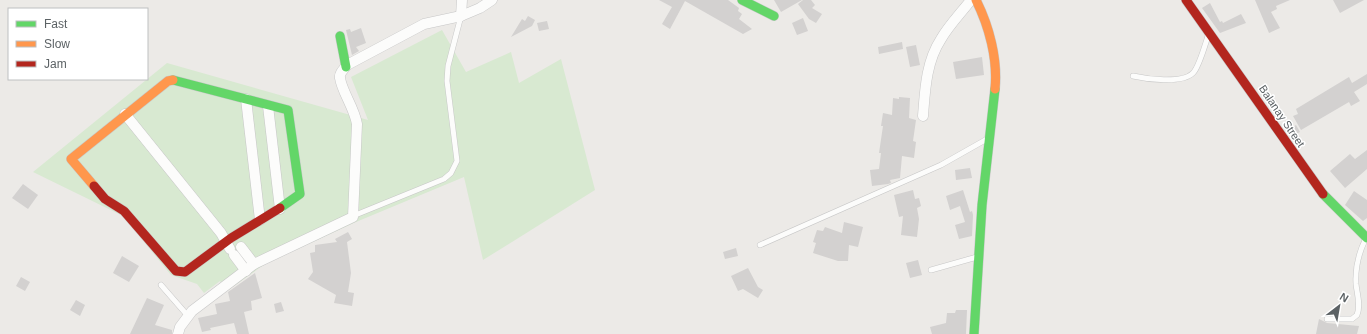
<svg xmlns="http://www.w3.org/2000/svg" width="1367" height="334" viewBox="0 0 1367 334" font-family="Helvetica,sans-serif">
	<rect width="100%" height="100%" fill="#eceae7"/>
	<path fill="#d8e9d1" d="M442,30L466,72L511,52L519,83L561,59L595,190L483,260L464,177L356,222L265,264L227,291L220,281L204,293L197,284L171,275L123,216L33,172L167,63L368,120L351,77Z"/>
	<g fill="#d3d1d0">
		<path d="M659,0H728L739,8L738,11L742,14L739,19L752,29L743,34L685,1L670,29L662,24L672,7Z"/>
		<path d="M774,0H802L781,12Z"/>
		<path d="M803,0H811L815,5L812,8L822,14L816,23L809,19L798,4Z"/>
		<path d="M1255,0H1290L1276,6L1277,9L1271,12L1280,28L1269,33Z"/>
		<path d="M1333,0H1364L1340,13Z"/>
		<path d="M1210,3L1220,22L1222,21L1223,23L1241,14L1246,23L1220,33L1202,8Z"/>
		<path d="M528,16L535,20L532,26L511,37L522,19L525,21Z"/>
		<path d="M803,18L808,31L797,35L792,23Z"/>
		<path d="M547,21L549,29L539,31L537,23Z"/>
		<path d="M361,28L366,43L356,47L359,51L352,55L346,30L350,29L351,32Z"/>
		<path d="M902,42L903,49L879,54L878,47Z"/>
		<path d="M916,45L920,65L910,67L906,47Z"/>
		<path d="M982,57L984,75L956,79L953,62Z"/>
		<path d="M1367,74V84L1354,92L1360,101L1351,106L1349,102L1301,130L1293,116L1298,114L1296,109L1349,77L1352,83Z"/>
		<path d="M899,97L910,98L909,118L916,120L913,141L916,142L914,158L902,156L900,178L890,180L891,183L888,184L872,186L870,170L879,169L881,153H879L883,126H881L883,113L892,115L893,98L899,99Z"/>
		<path d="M1296,125L1300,132L1293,136L1290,129Z"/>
		<path d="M1367,150V169L1345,188L1330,171L1350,154L1355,159Z"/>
		<path d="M970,168L972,178L956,180L955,170Z"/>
		<path d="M23,184L38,195L28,209L12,198Z"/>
		<path d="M913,190L915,199L919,198L921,206L917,208L919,219L917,237L901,235L903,216L899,217L894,195Z"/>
		<path d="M963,190L970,212L972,211L973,215L972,236L959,239L955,225L965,222L960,206L950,210L946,196Z"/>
		<path d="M1354,191L1367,200V218L1363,221L1345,205Z"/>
		<path d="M844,222L863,227L858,247L849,245L848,261H838L813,253L816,243L813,242L817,230L823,231L825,227L842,233Z"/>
		<path d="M348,232L352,239L347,242L351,273L348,292L354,293L352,306L334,303L336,295L308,279L313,272L310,253L315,252V245L337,242L335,239Z"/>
		<path d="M736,248L738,256L725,259L723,252Z"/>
		<path d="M122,256L139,266L129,282L113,273Z"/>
		<path d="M918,260L922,275L910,278L906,263Z"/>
		<path d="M748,268L758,287L763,290L758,298L743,289L738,291L731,276Z"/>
		<path d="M255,273L262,298L251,301L252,310L244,312L249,334H237L234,323L210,328L211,330L202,332L198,318L217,314L215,304L230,301L228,292Z"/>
		<path d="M21,277L30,282L25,291L16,286Z"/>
		<path d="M147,298L164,305L155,325L172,330V334H130Z"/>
		<path d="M76,300L85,305L80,316L70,310Z"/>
		<path d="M281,302L284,311L276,313L274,304Z"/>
		<path d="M956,310H967L966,334H932L930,327L946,323L947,313H955Z"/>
		<path d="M1319,319L1327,323L1359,326L1357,334H1316Z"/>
	</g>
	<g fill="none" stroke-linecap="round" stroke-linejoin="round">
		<g stroke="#c7c7c7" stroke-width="6">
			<g id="lane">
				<path d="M1133,76C1146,79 1182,84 1193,73C1199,67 1205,45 1208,36"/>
				<path d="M353,216L444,179L451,173L457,161L447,81L448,66L461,16"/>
				<path d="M760,245L941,165L987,139"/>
				<path d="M931,270L977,257"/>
				<path d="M161,285L188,316"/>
				<path d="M1327,319H1352L1357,315C1361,305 1357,294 1356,284C1355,268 1359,252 1366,238"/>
			</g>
		</g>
		<g stroke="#c7c7c7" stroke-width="11">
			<g id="street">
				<path d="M461,16L462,0"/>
				<path d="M246,99L260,220"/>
				<path d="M268,106L280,209"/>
				<path d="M125,114L221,233L230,249"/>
				<path d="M923,116C925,90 926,62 941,39C949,25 961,13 971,0"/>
				<path d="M241,247L254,264"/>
				<path d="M234,255L246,271"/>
				<path d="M178,334L180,327L192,311L254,264L353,217L357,124C354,107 342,92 340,78C339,73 344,69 347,65L424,24L461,16L480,8L492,0"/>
			</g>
		</g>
		<g stroke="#c8c9c9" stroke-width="10">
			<g id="fast">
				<path d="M742,0L774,16"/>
				<path d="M340,36L346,67"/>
				<path d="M173,80L288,110L300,194L280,208"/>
				<path d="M1323,194L1367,238"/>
				<path d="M974,334L982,205L995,89"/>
			</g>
		</g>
		<g stroke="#c8c9c9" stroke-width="10">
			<g id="slow">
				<path d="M976,0C989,26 998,59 995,89"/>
				<path d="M94,186L71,159L168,81L173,80"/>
			</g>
		</g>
		<g stroke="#c8c9c9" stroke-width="10">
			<g id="jam">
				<path d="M1186,0L1323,194"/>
				<path d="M94,186L105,199L124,211L176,271L185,272L231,238L280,208"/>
			</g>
		</g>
		<use href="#lane" stroke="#fcfcfb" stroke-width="5"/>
		<use href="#street" stroke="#fcfcfb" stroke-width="10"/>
		<use href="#fast" stroke="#63d668" stroke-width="9"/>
		<use href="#slow" stroke="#ff974d" stroke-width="9"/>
		<use href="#jam" stroke="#b3261e" stroke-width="9"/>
	</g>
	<g text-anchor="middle" stroke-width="3" stroke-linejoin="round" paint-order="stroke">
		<g font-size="11" fill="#5c6265" stroke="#fff">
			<text transform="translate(1282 116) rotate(56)" y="4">Balanay Street</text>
		</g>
	</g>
	<rect x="8" y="8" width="140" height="72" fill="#ffffff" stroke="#bec0c1"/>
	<rect x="16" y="21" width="20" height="6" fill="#63d668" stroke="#bec0c1"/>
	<text x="44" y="28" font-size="12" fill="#5c6265">Fast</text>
	<rect x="16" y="41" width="20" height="6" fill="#ff974d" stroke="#bec0c1"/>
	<text x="44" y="48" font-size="12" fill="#5c6265">Slow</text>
	<rect x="16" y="61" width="20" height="6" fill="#b3261e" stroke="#bec0c1"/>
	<text x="44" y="68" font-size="12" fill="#5c6265">Jam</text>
	<g transform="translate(1339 306) rotate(31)" stroke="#ffffff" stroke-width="3" paint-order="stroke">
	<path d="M0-3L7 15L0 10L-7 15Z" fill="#5c6265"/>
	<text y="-6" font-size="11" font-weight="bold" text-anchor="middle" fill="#5c6265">N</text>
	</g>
</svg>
